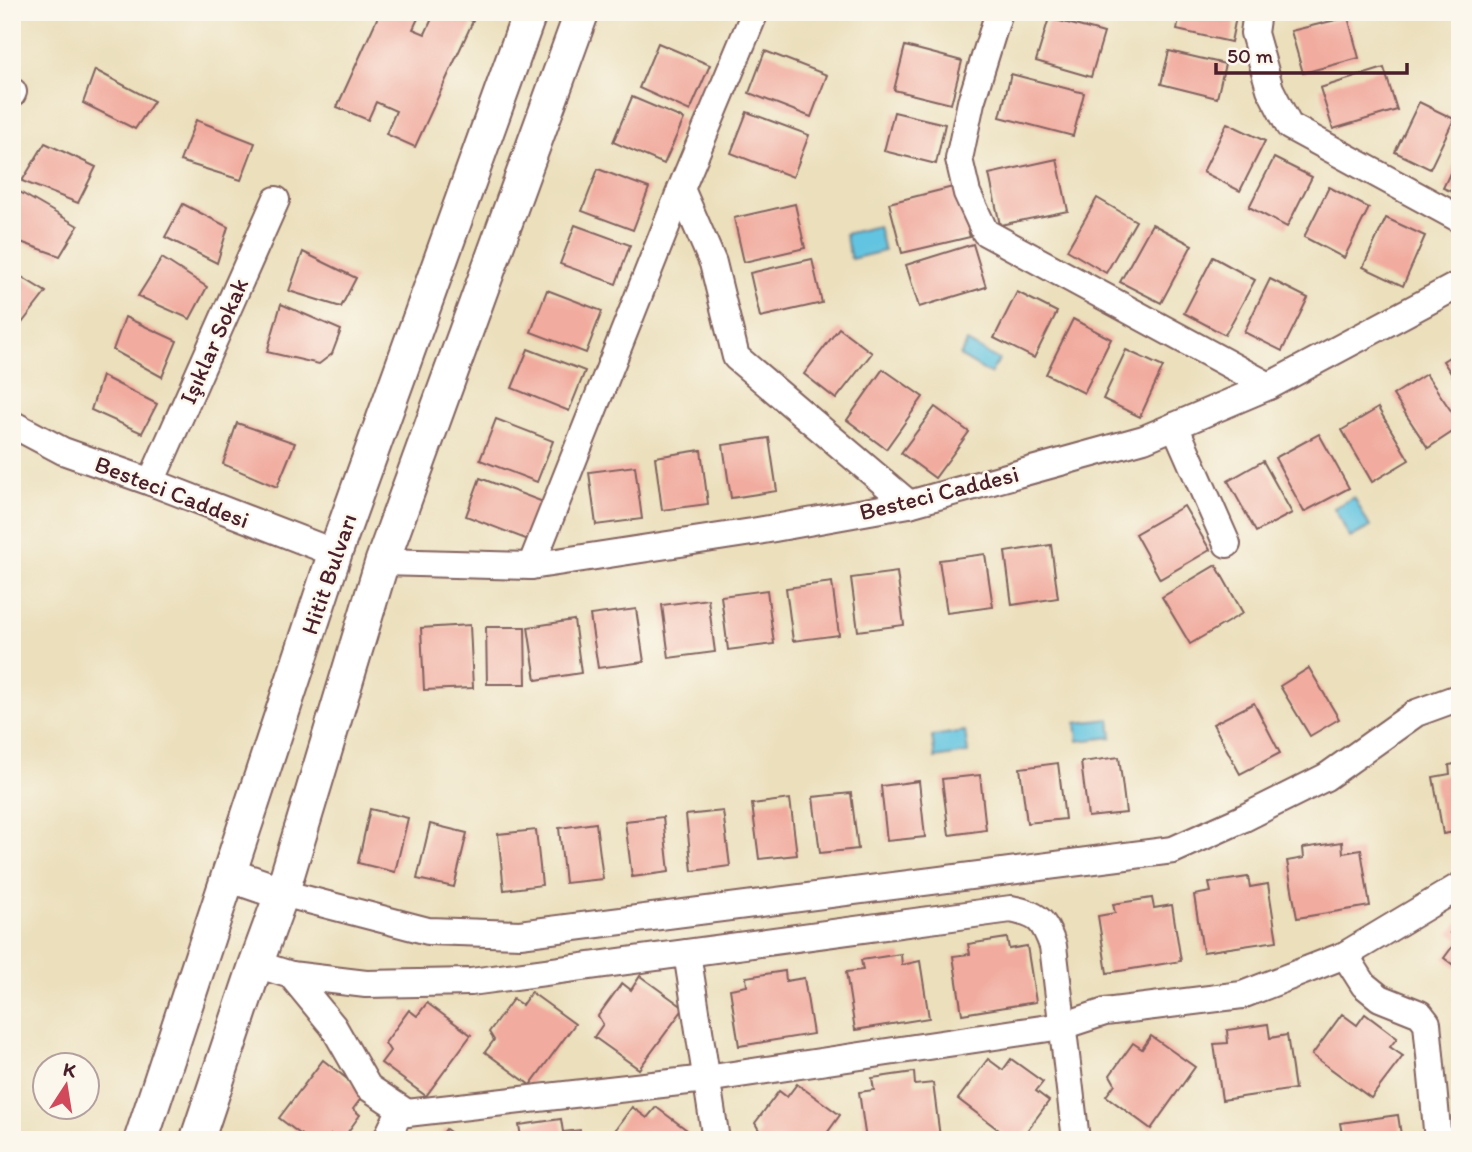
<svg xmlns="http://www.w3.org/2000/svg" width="1472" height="1152" viewBox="0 0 1472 1152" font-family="Itim,sans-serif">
	<rect width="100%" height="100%" fill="#fbf7ec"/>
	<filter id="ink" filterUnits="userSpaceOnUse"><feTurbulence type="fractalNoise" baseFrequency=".0143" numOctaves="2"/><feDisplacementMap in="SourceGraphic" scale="14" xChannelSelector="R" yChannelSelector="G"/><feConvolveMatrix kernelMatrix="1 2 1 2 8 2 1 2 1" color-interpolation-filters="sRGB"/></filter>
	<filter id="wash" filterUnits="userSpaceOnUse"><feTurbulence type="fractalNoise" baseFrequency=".00686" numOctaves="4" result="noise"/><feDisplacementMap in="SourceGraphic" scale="28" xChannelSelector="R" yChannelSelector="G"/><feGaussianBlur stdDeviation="1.57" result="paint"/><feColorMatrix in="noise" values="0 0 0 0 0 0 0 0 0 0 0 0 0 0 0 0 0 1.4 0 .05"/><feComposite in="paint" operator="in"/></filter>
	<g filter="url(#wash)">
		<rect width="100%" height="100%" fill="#ebdfbc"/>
		<g fill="#62c4e0" stroke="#567286" stroke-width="2">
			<path d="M878,226L884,251L851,259L845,234Z"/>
			<path d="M967,342L999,360L990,374L960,356Z"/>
			<path d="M1354,497L1370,527L1350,538L1334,508Z"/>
			<path d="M1110,719L1112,737L1078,741L1076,723Z"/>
			<path d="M965,731L968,753L935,758L932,736Z"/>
		</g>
		<g id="blocks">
			<g fill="#f1ab9f">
				<path d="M380,12H421L413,29L425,34L435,12H454L473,21L415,147L386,134L396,111L376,102L368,120L337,107Z"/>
				<path d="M1180,12H1237L1231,42L1177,30Z"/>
				<path d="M1348,17L1359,58L1303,73L1291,31Z"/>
				<path d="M1049,18L1104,33L1091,77L1036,61Z"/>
				<path d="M658,43L710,65L690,111L639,88Z"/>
				<path d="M905,46L962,61L951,104L894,90Z"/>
				<path d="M765,51L827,75L811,117L749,93Z"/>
				<path d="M1169,51L1225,64L1217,98L1161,84Z"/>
				<path d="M1384,68L1397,110L1333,129L1320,88Z"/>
				<path d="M95,70L154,101L135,129L83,103Z"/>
				<path d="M1011,74L1084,93L1073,136L1000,117Z"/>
				<path d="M632,97L684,119L664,164L613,142Z"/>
				<path d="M1419,102L1454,119L1430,169L1395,152Z"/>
				<path d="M747,112L809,135L793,177L731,153Z"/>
				<path d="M894,112L945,124L936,164L884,151Z"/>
				<path d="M196,120L255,143L241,180L180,161Z"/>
				<path d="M1227,123L1265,141L1240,191L1203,172Z"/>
				<path d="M45,143L96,167L78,203L22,181Z"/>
				<path d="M1460,152V195L1443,188Z"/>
				<path d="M1274,158L1312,177L1287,227L1249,207Z"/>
				<path d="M1057,159L1068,211L1000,225L989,174Z"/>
				<path d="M598,169L649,188L633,230L582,211Z"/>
				<path d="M957,186L970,237L902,253L889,203Z"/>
				<path d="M1329,187L1369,208L1344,258L1304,237Z"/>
				<path d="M18,191L78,226L60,256L12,239V210Z"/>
				<path d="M1097,198L1136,221L1106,273L1067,250Z"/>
				<path d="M183,204L228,227L217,263L165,237Z"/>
				<path d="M795,204L805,248L744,262L734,218Z"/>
				<path d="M1386,218L1425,236L1403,286L1363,267Z"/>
				<path d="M1152,224L1192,245L1161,303L1120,282Z"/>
				<path d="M575,225L630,245L616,284L560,264Z"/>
				<path d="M973,244L986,287L919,307L906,265Z"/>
				<path d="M303,252L356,278L341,307L289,291Z"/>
				<path d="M1213,257L1255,280L1225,335L1184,313Z"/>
				<path d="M162,258L207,287L190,319L138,296Z"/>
				<path d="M812,259L822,303L760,317L750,273Z"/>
				<path d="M12,271L46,292L22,323L12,316Z"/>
				<path d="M1270,279L1308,298L1282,351L1244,332Z"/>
				<path d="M547,290L602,311L586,353L531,332Z"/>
				<path d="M1017,292L1057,312L1034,358L994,338Z"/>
				<path d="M281,304L341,330L332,354L319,364L267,352Z"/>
				<path d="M125,317L177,341L162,377L113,350Z"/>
				<path d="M1073,319L1111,339L1084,393L1046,374Z"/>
				<path d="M839,328L872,353L836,399L804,374Z"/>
				<path d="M528,349L585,371L569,411L512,388Z"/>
				<path d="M1126,350L1163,367L1140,417L1103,399Z"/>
				<path d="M1460,350V387L1443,361Z"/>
				<path d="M883,369L923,397L886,449L847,420Z"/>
				<path d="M1426,374L1460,424V427L1428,448L1393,395Z"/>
				<path d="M102,376L157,404L142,433L91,410Z"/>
				<path d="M935,407L969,432L935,478L901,453Z"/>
				<path d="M1378,408L1409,460L1372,482L1342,430Z"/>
				<path d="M496,419L553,441L537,482L480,460Z"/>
				<path d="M237,423L295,443L277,487L223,464Z"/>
				<path d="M1319,434L1349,488L1304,512L1275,458Z"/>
				<path d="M769,438L777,491L731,498L723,445Z"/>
				<path d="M701,450L708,504L662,510L655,457Z"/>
				<path d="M1263,461L1292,513L1256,532L1228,481Z"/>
				<path d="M635,466L642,519L596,525L589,472Z"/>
				<path d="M480,478L546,503L531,541L466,516Z"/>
				<path d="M1184,506L1210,550L1160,579L1135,534Z"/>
				<path d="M1051,545L1058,598L1012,605L1005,552Z"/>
				<path d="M985,554L993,607L947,613L939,560Z"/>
				<path d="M1216,565L1243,613L1190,644L1162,597Z"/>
				<path d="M897,572L904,625L858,631L851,578Z"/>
				<path d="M832,582L839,635L793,641L786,588Z"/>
				<path d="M767,590L774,644L728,650L721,596Z"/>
				<path d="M708,599L715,652L669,658L662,605Z"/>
				<path d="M636,609L644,662L598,668L590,615Z"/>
				<path d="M574,620L581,673L536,680L528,627Z"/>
				<path d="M470,625L473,688L424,690L421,628Z"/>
				<path d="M486,627H525L526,684H487Z"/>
				<path d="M1309,668L1339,719L1310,736L1280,686Z"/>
				<path d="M1254,703L1280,753L1240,774L1213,724Z"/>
				<path d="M1119,757L1126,813L1088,817L1081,762Z"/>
				<path d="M1058,763L1065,819L1027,823L1020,768Z"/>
				<path d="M1460,763V831L1443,834L1433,777L1450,774L1449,765Z"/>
				<path d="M980,775L986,830L949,835L942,779Z"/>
				<path d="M919,781L925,837L887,841L881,786Z"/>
				<path d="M851,793L858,849L820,853L813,797Z"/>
				<path d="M790,799L797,855L759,859L752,804Z"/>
				<path d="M370,809L408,818L395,872L358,863Z"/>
				<path d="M723,811L730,866L692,871L686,815Z"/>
				<path d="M663,817L669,872L632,877L625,821Z"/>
				<path d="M596,823L603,879L565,883L559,828Z"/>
				<path d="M430,824L467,833L454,887L417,879Z"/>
				<path d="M536,830L542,885L504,890L498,834Z"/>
				<path d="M1342,842L1343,853L1361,850L1370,906L1297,918L1287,861L1304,858L1303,848Z"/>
				<path d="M1248,877L1250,887L1268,884L1277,941L1203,952L1194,895L1211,892L1209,883Z"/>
				<path d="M1152,898L1154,908L1172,905L1181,961L1107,973L1098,916L1115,913L1113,904Z"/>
				<path d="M1460,920V970L1444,958L1458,939L1450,933Z"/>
				<path d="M1007,938L1009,949L1027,946L1036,1002L962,1014L953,956L970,954L968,944Z"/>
				<path d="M901,954L902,965L920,961L929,1018L855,1030L846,972L863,970L861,960Z"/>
				<path d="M785,971L786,981L804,978L813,1034L739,1046L730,989L747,986L746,977Z"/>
				<path d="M640,976L684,1008L639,1069L594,1037L603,1024L598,1016L622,983L631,990Z"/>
				<path d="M531,992L575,1024L530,1085L485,1052L494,1040L489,1032L513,999L522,1005Z"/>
				<path d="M427,1003L471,1035L426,1096L381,1063L390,1051L385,1043L409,1010L417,1016Z"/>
				<path d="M1342,1014L1357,1025L1365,1014L1397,1038L1390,1047L1403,1056L1371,1098L1312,1055Z"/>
				<path d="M1268,1024L1270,1038L1287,1035L1295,1089L1222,1100L1214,1044L1228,1043L1227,1030Z"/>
				<path d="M1151,1036L1195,1067L1151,1129L1106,1096L1115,1084L1110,1075L1133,1043L1142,1049Z"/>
				<path d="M988,1059L1003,1070L1011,1059L1043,1082L1036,1091L1049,1101L1020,1140H1012L958,1099Z"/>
				<path d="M323,1060L365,1093L353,1109L360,1115L342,1140H337L331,1135L327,1140H308L279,1118Z"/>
				<path d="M914,1072L915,1085L933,1083L940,1137L919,1140H866L859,1092L874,1090L872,1078Z"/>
				<path d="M797,1084L840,1115L822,1140H754L760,1132L755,1123L779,1091L787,1097Z"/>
				<path d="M632,1107L647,1118L656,1107L687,1130L680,1140H608Z"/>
				<path d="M1398,1115L1401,1135L1412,1133L1413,1140H1343L1340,1123Z"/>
				<path d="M561,1119L563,1132L580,1130L581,1140H515L514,1138L521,1137L519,1125Z"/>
				<path d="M446,1129L461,1140H438Z"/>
			</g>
		</g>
	</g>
	<g filter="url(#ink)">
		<use href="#blocks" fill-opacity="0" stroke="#82625e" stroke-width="2"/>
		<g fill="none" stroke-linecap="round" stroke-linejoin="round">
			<g stroke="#82625e" stroke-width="30">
				<g id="minor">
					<path d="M999,12L971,102L959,159L967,193L985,232L1269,386"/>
					<path d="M1257,12L1254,33L1270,89L1289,126L1460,219"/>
					<path d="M12,94L13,92"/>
					<path d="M681,189L713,263L736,357L909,504"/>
					<path d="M12,424L63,451L151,482L335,553"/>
					<path d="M1175,426L1227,544"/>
					<path d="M151,482L276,200"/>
					<path d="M382,562L531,566L752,532L909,504L1144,439L1269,386L1460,284"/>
					<path d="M531,566L681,189L755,12"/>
					<path d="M282,893L428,931L520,934L1173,850L1242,819L1326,777L1416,713L1460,697"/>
					<path d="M687,953L716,1140"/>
					<path d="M1345,955L1364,985L1380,998L1420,1014L1427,1023L1438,1140"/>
					<path d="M256,964L291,975L333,1026L368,1087L407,1113"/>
					<path d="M291,975L366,984L471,982L1011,909C1039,915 1043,919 1053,946L1076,1140"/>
					<path d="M386,1140L398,1115L407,1113L706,1079L1062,1026L1105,1012L1242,995L1345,955L1460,886"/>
				</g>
			</g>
			<g stroke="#82625e" stroke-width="37">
				<g id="tertiary">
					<path d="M229,875L282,893"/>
					<path d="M141,1140L335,553L530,12"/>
					<path d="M197,1140L256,964L282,893L382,562L582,12"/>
				</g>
			</g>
			<use href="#minor" stroke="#fff" stroke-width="26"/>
			<use href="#tertiary" stroke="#fff" stroke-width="33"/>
		</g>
	</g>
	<g text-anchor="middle" stroke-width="5" stroke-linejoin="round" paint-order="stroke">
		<g font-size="24" fill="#4a1f2b" stroke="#fbf7ec">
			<text transform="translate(214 341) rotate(-66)" y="8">Işıklar Sokak</text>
			<text transform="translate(172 492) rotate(21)" y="8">Besteci Caddesi</text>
			<text transform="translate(939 493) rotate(-14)" y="8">Besteci Caddesi</text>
			<text transform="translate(329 574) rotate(-71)" y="8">Hitit Bulvarı</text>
		</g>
	</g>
	<rect width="1472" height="1152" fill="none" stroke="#fbf7ec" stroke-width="42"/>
	<g transform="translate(66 1086) rotate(12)"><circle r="33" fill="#fbf7ec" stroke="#b4a19f" stroke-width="2"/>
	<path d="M0-5L12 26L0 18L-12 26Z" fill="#d1495b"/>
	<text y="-10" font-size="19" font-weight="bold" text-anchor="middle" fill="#4a1f2b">K</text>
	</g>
	<path d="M1216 63v10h191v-10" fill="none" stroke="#4a1f2b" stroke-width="3.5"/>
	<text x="1227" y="63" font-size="21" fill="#4a1f2b" stroke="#fbf7ec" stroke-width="5" paint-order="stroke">50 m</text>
</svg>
